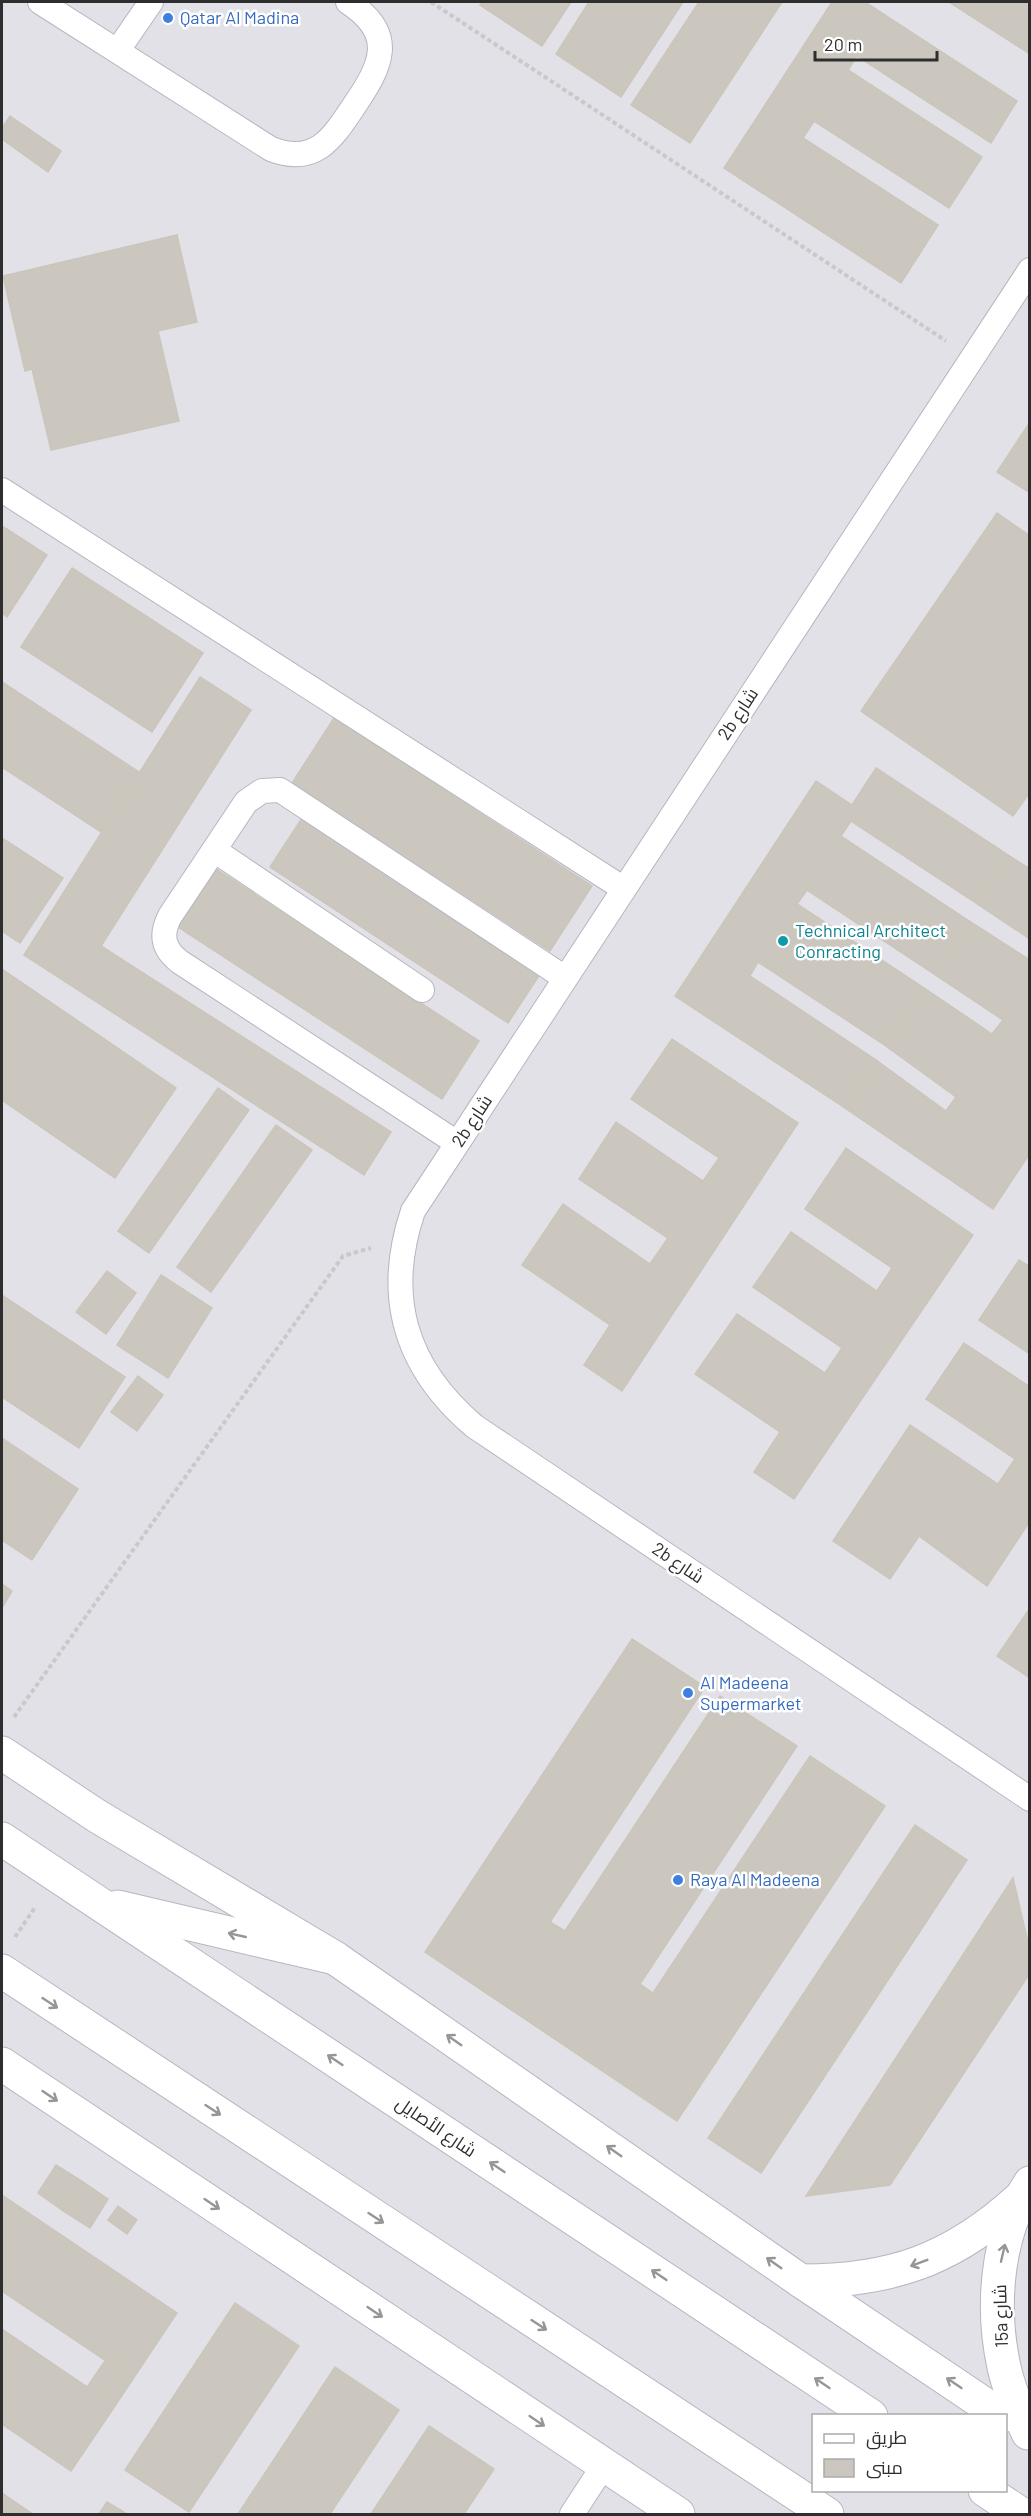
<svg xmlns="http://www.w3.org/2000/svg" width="1031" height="2516" viewBox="0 0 1031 2516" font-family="Barlow,Cairo,sans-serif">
	<rect width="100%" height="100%" fill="#efe9e1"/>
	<path fill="#e3e1e8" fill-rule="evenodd" d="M2,2H1029V2514H2ZM814,2416H1006V2490H814Z"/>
	<g fill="#cbc7bf" stroke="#cbc5ba" stroke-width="1.5">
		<path d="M482,2H571L542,46L480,5Z"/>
		<path d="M589,2H683L621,97L556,54Z"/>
		<path d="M699,2H782L690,143L631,105Z"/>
		<path d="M832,2H865L1017,101L991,143L857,56L848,70L982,157L949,208L814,121L803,138L938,225L901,283L724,168Z"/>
		<path d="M949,2H1030V54Z"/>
		<path d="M10,116L61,151L48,172L2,139V128Z"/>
		<path d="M177,235L197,322L158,331L179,421L51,450L32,369L25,371L3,276Z"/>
		<path d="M1030,422V493L997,472Z"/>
		<path d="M997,513L1030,536V792L1013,816L861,711Z"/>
		<path d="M2,526L47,555L7,617L2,613Z"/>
		<path d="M72,568L203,653L152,732L21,647Z"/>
		<path d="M200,677L251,710L101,946L391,1132L364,1175L24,955Z"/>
		<path d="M2,682L139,772L101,832L2,767Z"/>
		<path d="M334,718L592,886L550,951L292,783Z"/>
		<path d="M876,768L1011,857L979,905L851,821L841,836L969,921L934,974L807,890L797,904L924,988L886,1046L758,962L750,976L876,1060L845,1108L675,996L816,781L852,805Z"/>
		<path d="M304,815L542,971L508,1023L270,867Z"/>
		<path d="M2,838L63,878L20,943L2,931Z"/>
		<path d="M1011,857L1030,869V939L979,905Z"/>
		<path d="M213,867L479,1041L442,1099L175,925Z"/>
		<path d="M969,921L1030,960V1153L993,1209L845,1108L876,1060L946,1111L956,1097L886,1046L924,988L992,1034L1003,1020L934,974Z"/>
		<path d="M2,969L176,1088L115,1178L2,1100Z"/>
		<path d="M672,1039L798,1123L622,1391L584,1365L610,1325L522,1265L563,1204L650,1264L668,1238L579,1179L616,1122L703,1181L719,1158L631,1099Z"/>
		<path d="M218,1088L249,1110L149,1253L118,1231Z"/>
		<path d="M276,1125L312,1150L211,1292L177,1267Z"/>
		<path d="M846,1148L973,1235L794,1499L754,1472L780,1432L695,1374L737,1314L825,1373L842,1348L753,1287L791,1232L877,1291L892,1268L805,1209Z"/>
		<path d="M1019,1260L1030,1267V1354L979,1320Z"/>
		<path d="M107,1271L136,1293L106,1334L76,1312Z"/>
		<path d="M161,1275L212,1308L168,1378L117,1345Z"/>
		<path d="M2,1295L125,1377L79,1448L2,1397Z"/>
		<path d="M964,1343L1030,1387V1521L987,1586L919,1536L890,1579L833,1541L910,1425L998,1484L1015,1459L926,1399Z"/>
		<path d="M138,1376L163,1395L137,1431L111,1412Z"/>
		<path d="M2,1438L78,1489L32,1560L2,1540Z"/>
		<path d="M2,1584L12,1591L2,1608Z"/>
		<path d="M1030,1608V1678L997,1656Z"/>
		<path d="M632,1639L705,1687L550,1922L565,1931L720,1696L797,1746L640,1984L653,1993L810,1756L885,1806L677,2121L425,1952Z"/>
		<path d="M915,1825L967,1860L761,2173L708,2138Z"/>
		<path d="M1013,1878L1030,1951V1973L890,2185L806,2196Z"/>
		<path d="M56,2165L83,2182L62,2210L38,2193Z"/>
		<path d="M83,2182L108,2199L90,2228L62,2210Z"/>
		<path d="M2,2195L177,2313L133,2379L2,2291Z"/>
		<path d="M118,2206L137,2220L127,2234L108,2220Z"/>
		<path d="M235,2303L299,2346L189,2512L125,2470Z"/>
		<path d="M2,2329L115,2406L71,2471L2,2424Z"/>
		<path d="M105,2361L133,2379L115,2406L87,2387Z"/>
		<path d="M335,2367L399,2410L330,2514H238Z"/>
		<path d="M429,2426L494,2469L464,2514H371Z"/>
		<path d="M2,2493L31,2513V2514H2Z"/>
		<path d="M107,2502L127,2514H99Z"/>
	</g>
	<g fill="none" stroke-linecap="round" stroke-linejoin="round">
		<g stroke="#b4b7c1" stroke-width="26">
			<g id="lane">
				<path d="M40,2L271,149C315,166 332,139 354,106C382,65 397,34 348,2"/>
				<path d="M118,50L151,2"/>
				<path d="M1030,270L413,1211C384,1297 405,1367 474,1426L1030,1799"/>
				<path d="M2,490L624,889"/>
				<path d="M214,850L422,990"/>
				<path d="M457,1143L180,962C163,949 160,935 170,916L246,802L262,791L280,790L565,978"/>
				<path d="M572,2514L604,2465"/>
			</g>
		</g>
		<g stroke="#b4b7c1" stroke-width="35">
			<g id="street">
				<path d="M2,1753L97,1816L335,1958L801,2281L1002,2416"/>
				<path d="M2,2064L678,2514"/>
				<path d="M801,2281C891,2281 952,2260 1019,2199"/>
				<path d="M1028,2433C1018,2411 1009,2390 1004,2367C991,2308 996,2235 1030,2183"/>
			</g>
		</g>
		<g stroke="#b4b7c1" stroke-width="35">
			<g id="secondary">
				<path d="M2,1839L871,2416"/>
				<path d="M118,1907L335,1958"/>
				<path d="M2,1971L827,2514"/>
				<path d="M985,2490L1021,2514"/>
			</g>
		</g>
		<g stroke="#c9c9c9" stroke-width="4" stroke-dasharray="4.5 3" stroke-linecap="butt">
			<path d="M431,2L946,341"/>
			<path d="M14,1717L343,1256L371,1248"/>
			<path d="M15,1937L36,1906"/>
		</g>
		<use href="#lane" stroke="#fff" stroke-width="24"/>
		<use href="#street" stroke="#fff" stroke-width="33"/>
		<use href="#secondary" stroke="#fff" stroke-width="33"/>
	</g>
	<defs><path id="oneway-shaft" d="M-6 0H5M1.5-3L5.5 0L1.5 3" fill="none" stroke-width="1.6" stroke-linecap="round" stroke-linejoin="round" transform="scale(1.5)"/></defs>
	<g stroke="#969696">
		<use href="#oneway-shaft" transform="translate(237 1935) rotate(-167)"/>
		<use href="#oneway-shaft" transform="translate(50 2003) rotate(33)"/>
		<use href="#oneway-shaft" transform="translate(454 2040) rotate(-145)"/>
		<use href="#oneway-shaft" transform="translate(335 2060) rotate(-146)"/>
		<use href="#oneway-shaft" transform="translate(50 2096) rotate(34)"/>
		<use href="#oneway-shaft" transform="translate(213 2110) rotate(33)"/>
		<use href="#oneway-shaft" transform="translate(614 2151) rotate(-145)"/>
		<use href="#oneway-shaft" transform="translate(497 2167) rotate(-146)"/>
		<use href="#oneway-shaft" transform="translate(212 2204) rotate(34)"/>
		<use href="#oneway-shaft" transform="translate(376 2218) rotate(33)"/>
		<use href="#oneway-shaft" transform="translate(1003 2253) rotate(-77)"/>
		<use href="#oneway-shaft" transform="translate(774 2263) rotate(-145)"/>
		<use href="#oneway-shaft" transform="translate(919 2263) rotate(159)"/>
		<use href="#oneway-shaft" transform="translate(659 2275) rotate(-146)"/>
		<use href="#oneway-shaft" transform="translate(375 2312) rotate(34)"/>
		<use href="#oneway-shaft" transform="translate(539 2325) rotate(33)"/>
		<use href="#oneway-shaft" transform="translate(822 2383) rotate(-146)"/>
		<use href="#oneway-shaft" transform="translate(954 2383) rotate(-146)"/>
		<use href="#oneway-shaft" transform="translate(537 2421) rotate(34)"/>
	</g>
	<g fill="#3f7fe0" stroke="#fff" stroke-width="2">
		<circle cx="168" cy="18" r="6"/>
		<circle cx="688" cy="1693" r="6"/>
		<circle cx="678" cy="1880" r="6"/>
	</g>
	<circle fill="#0f9aa8" stroke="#fff" stroke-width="2" cx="783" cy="941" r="6"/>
	<g text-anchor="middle" stroke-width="5" stroke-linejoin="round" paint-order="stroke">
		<g font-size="18" fill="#366cbe" stroke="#fff" text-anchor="start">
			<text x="180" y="24">Qatar Al Madina</text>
			<text x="700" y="1689">Al Madeena<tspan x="700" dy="21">Supermarket</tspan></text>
			<text x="690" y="1886">Raya Al Madeena</text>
		</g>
		<g font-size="18" fill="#2e2e2e" stroke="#fff">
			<text transform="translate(738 714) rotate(-57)" y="6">2b شارع</text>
			<text transform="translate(472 1121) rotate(-57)" y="6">2b شارع</text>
			<text transform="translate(678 1563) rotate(34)" y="6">2b شارع</text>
			<text transform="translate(436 2127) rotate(34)" y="6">شارع الأصايل</text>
			<text transform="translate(1001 2316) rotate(-92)" y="6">15a شارع</text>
		</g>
		<g font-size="18" fill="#0d838f" stroke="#fff" text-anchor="start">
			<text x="795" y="937">Technical Architect<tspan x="795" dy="21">Conracting</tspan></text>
		</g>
	</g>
	<rect width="1031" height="2516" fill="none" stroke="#2e2e2e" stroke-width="6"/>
	<rect x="812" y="2414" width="195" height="78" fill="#ffffff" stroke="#ababab" stroke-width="1.5"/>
	<rect x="824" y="2434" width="30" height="9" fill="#ffffff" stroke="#ababab" stroke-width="1.5"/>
	<text x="866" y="2444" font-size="18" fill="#2e2e2e">طريق</text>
	<rect x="824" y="2459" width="30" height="18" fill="#cbc7bf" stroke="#ababab" stroke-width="1.5"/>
	<text x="866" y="2474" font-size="18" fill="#2e2e2e">مبنى</text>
	<path d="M815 51v9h122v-9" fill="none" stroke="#2e2e2e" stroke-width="3"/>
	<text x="824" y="51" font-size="18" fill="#2e2e2e" stroke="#ffffff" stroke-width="4.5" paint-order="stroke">20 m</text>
</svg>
